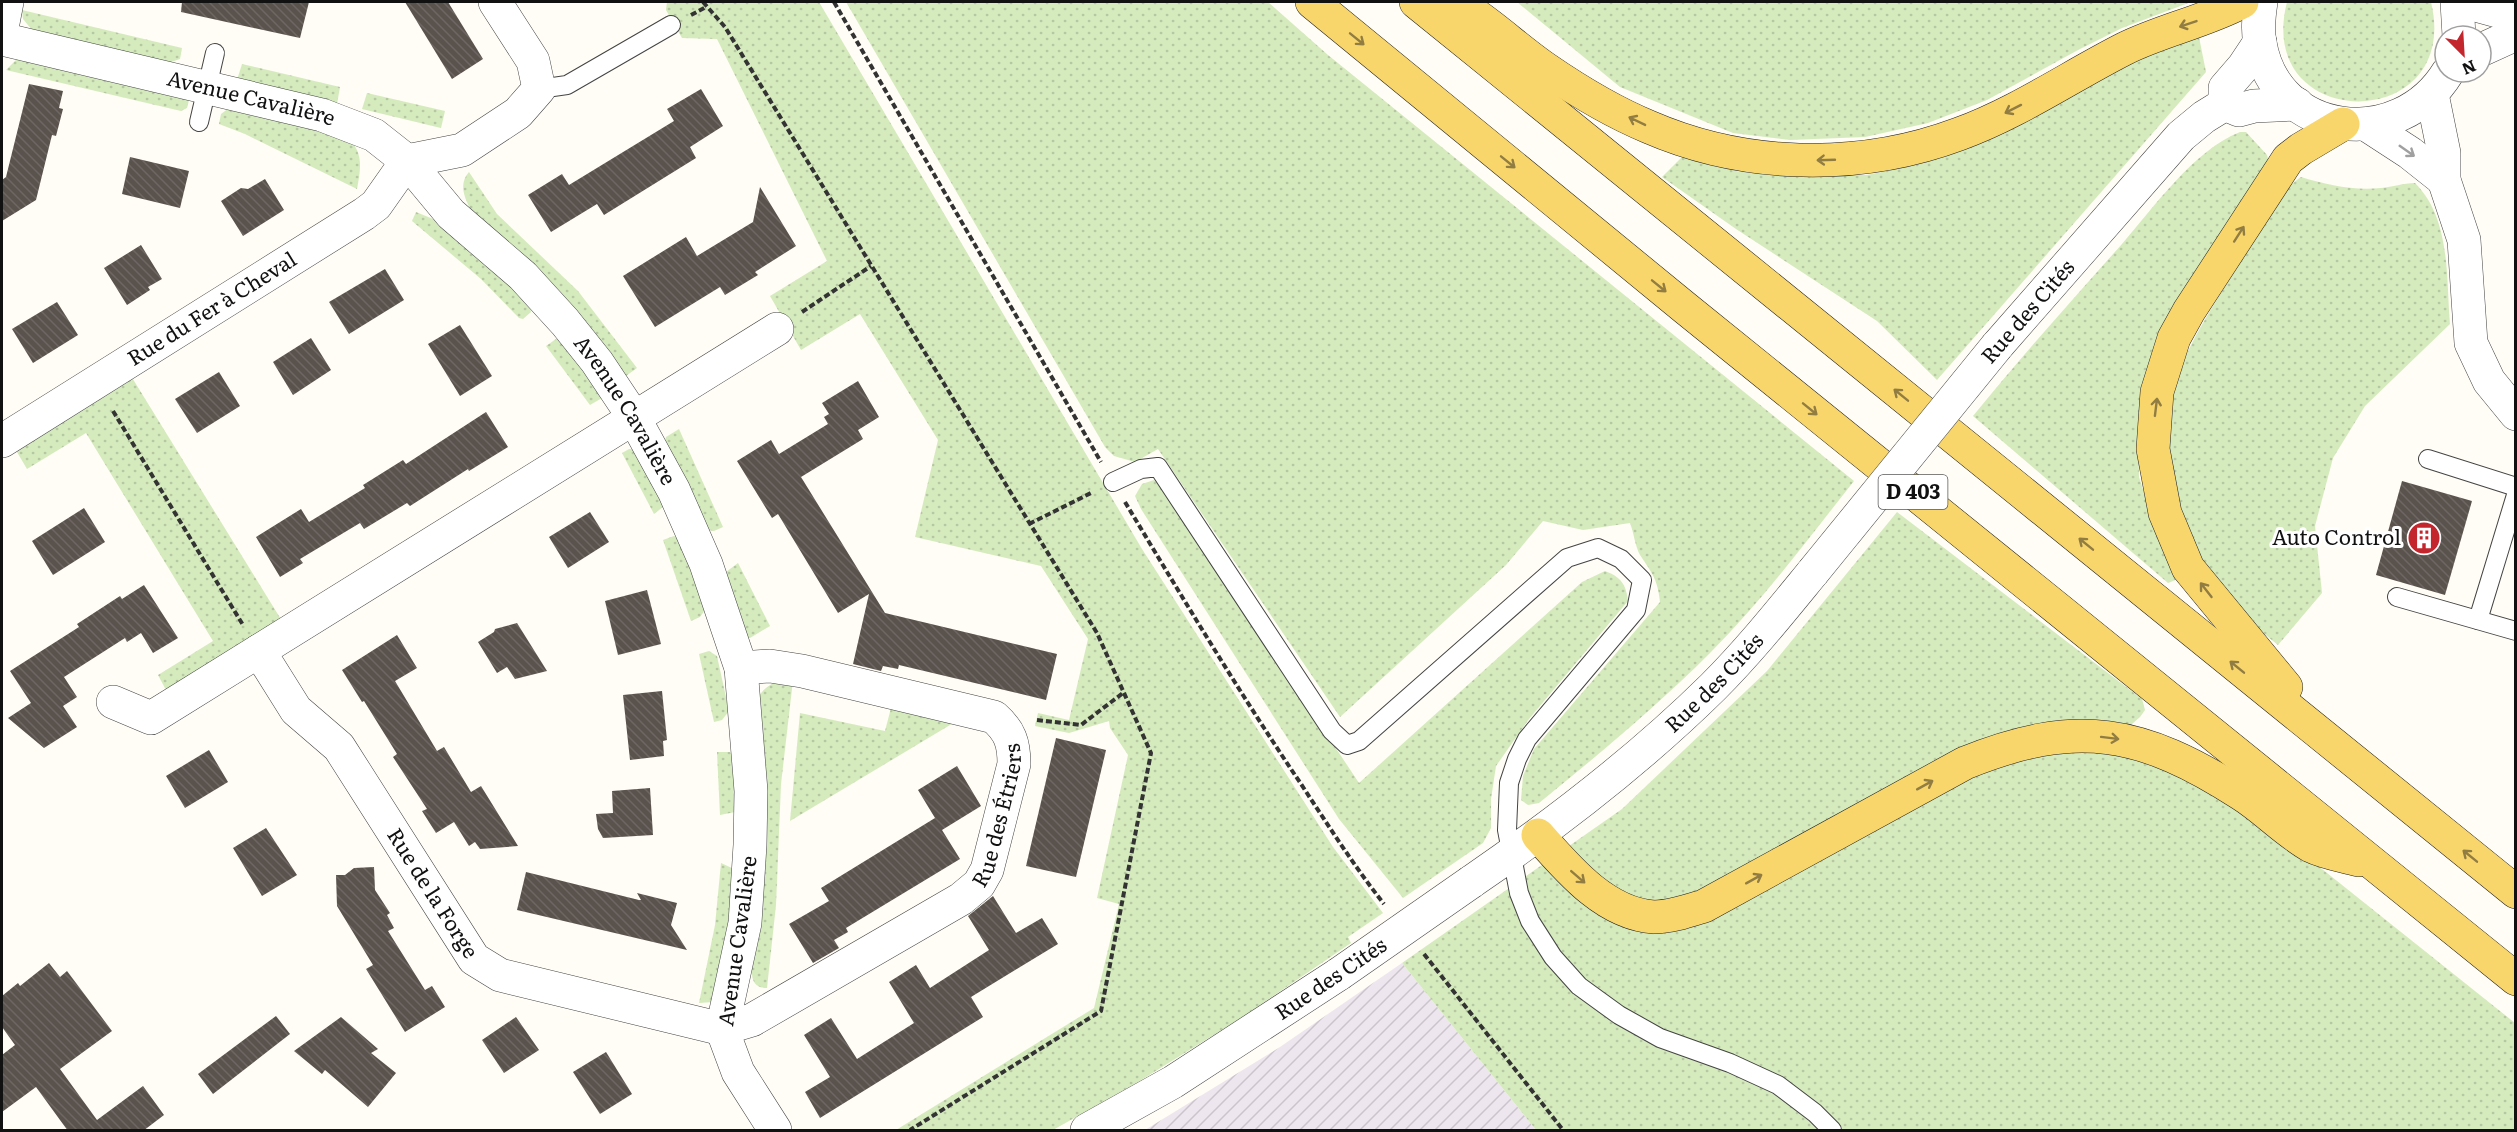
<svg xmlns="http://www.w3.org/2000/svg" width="2517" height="1132" viewBox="0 0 2517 1132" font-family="Literata,serif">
	<defs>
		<pattern id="industrial-furrows" width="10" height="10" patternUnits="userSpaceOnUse" patternTransform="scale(1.5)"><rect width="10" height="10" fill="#eee6ef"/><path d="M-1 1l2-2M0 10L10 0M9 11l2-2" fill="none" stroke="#cbc4cc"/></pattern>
		<pattern id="green-dots" width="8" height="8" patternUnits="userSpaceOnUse" patternTransform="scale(1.5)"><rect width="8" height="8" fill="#d5ebbd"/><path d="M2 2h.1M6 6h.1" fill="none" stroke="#b6c8a1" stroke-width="1.8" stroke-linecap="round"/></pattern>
		<pattern id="building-back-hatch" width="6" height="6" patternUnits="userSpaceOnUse" patternTransform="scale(1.5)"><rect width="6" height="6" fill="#5a524d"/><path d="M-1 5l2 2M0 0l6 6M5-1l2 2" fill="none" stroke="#6d6662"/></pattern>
	</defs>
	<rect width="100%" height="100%" fill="#fffdf5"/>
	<path fill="url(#industrial-furrows)" d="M1402,963L1536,1130H1145L1280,1047Z"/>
	<g fill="url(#green-dots)">
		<path d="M667,2H819L1142,549L1333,847L1383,913L1348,937L1351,943L1241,1018L1138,1082L1053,1130H896L1094,1008L1119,904L1097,898L1128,755L1110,728L1109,721L1069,733L1035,726L1038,713L1069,720L1088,639L1041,566L915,537L938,440L860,314L801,350L770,296L827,261L717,39L682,38L666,10Z"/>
		<path d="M846,2H1268L1328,55L1854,481C1808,539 1763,600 1710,653C1656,707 1598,755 1539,803L1528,805L1521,800L1523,776L1534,749L1660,602C1658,580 1652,573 1640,555C1635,546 1634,533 1630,523L1583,530L1543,521L1506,565L1340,717L1158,449L1135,462L1114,456L1105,447Z"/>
		<path d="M1517,2H2191L2122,28L2078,50L1987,100L1928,123L1865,137L1790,140L1733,133L1620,87Z"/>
		<path d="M2287,2H2431C2463,135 2253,134 2287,2Z"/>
		<path d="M22,10L182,48L180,59L168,63L32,30L23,19Z"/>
		<path d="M2199,37L2206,72L1937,380L1877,321L1736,229L1662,177L1683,156L1740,172L1800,175H1867L1924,163L1985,140L2100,77L2148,55Z"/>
		<path d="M17,59L189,100L187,108L181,111L6,70Z"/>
		<path d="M242,64L340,87L337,104L237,80Z"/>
		<path d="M367,93L445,111L441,128L362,109Z"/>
		<path d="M229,108L346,136C364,152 361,167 357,189L245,134L219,124L221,114Z"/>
		<path d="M2240,132H2246L2267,155L2269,163L2138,436L2139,477L2163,552L2178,579L2168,583L1973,416C2021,357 2072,300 2122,244C2154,207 2194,150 2240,132Z"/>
		<path d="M469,172L497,214L578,291L637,368L623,378L474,215C466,202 457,185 469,172Z"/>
		<path d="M2301,177C2327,185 2354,191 2381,188C2393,187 2403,183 2415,183C2451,219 2446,277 2450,324L2365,406L2333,458L2315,526L2322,593L2278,645C2256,627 2232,608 2216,585C2184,535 2156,448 2173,390C2186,346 2212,308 2236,269C2252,242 2274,194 2301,177Z"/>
		<path d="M416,212L438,221L529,301L531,312L523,319L519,318L481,279L412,221Z"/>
		<path d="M556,339L564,342L602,398L590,405L546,346Z"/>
		<path d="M131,376L282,621L167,692L158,675L213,641L86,433L27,469L14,447Z"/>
		<path d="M679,429L723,527L714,531L708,530L665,441L666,437Z"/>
		<path d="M629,449H635L664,503L663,507L654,514L622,453Z"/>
		<path d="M1154,480L1162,487L1359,783L1582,582L1605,571C1621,577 1626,584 1628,601L1529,719L1496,766L1491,799V828L1483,843L1403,898L1339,819L1141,509L1135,496L1142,484Z"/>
		<path d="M1897,512L2142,699L2145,710L2140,717L2132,724L2136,757L2247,809L2515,1023V1130H1536L1402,963L1622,809L1767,671Z"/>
		<path d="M674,536L681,540L705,610L700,617L691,621L663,540Z"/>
		<path d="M738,563L770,626L750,638L744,637L726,572Z"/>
		<path d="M709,651L717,656L729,711L722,720L714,722L699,654Z"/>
		<path d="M784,679L793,680L781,784L776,905L767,988C743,988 754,958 757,943L756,702C762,688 770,684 784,679Z"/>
		<path d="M892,704L955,722L790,821L800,713L885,731Z"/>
		<path d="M717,752H730L735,760V812L720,815Z"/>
		<path d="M721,863L734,869L733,917L713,1002L699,1003L715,925Z"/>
	</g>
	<g fill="url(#building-back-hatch)">
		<path d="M182,2H309L300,38L181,12Z"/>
		<path d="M405,2H448L483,59L452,79Z"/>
		<path d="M29,84L63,91L59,108L63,109L56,136L52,135L36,200L2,221V180L6,177Z"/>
		<path d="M701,89L723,126L690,147L696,158L604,215L597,204L551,232L528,195L562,174L569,185L674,121L667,109Z"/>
		<path d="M130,157L189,171L180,208L122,194Z"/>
		<path d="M265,179L284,210L243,236L221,201L241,188L248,189Z"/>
		<path d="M760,187L796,246L755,272L758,275L725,295L720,287L655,327L623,276L686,237L697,256L753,222Z"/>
		<path d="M141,245L162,279L148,287L150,290L127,305L104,268Z"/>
		<path d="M385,269L404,300L349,334L329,302Z"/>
		<path d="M57,302L78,335L33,363L12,329Z"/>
		<path d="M460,325L492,376L460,396L428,344Z"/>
		<path d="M311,338L331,370L293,395L273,362Z"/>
		<path d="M219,372L240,406L197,433L175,399Z"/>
		<path d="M858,381L879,417L858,430L863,439L801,477L885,613L1057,654L1046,700L899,665L898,669L883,666L881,671L853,664L869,594L838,613L778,514L772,518L737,461L771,440L779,454L828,424L824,417L829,414L822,403Z"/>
		<path d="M486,412L508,447L469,471L468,469L410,506L407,503L364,529L360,523L300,559L303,563L280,577L256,537L301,509L309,522L365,488L363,485L403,460L406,464Z"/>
		<path d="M2402,481L2472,501L2445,595L2376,575Z"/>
		<path d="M84,508L105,542L53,575L32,541Z"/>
		<path d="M590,512L609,542L568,568L549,537Z"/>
		<path d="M144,585L178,638L153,653L141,633L127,642L125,638L64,677L77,697L63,706L77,727L44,748L8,718L31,703L10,671L79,627L77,624L120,596L122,599Z"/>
		<path d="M647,590L661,644L618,655L605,601Z"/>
		<path d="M517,623L547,671L515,679L507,667L497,673L478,642L494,632L495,629Z"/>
		<path d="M397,635L417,668L395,681L437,751L444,747L471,792L481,786L518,846L480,849L475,842L469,846L454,822L436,833L422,811L427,809L393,757L397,754L364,701L362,702L342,670Z"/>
		<path d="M662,691L667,740L663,741L664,756L630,760L623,695Z"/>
		<path d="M1056,738L1106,750L1076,877L1026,866Z"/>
		<path d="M209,750L228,782L185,808L166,776Z"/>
		<path d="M957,766L981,806L942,830L960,859L846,928L848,932L834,940L839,948L813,963L789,924L829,901L821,888L935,818L918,790Z"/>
		<path d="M650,788L653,835L603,838L598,829L596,814L613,813L612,791Z"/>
		<path d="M266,828L297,875L262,896L233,848Z"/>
		<path d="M374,867L375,890L390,913L387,915L394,928L388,931L425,990L432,986L445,1007L405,1032L366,969L373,965L337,906L336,875H345L354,868Z"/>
		<path d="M526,872L639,900H641L637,893L677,903L671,925L687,950L517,910Z"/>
		<path d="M993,896L1016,933L1042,918L1058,944L971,997L983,1017L820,1118L805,1092L830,1077L804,1035L831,1018L857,1059L914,1023L889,982L916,965L930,988L989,950L968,916Z"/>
		<path d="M49,963L60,977L67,971L112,1031L60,1069L97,1120L143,1086L164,1115L143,1131H68L36,1087L2,1112V1055L15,1045L2,1027V996L18,983L20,986Z"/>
		<path d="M276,1016L290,1034L213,1094L198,1074Z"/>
		<path d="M341,1017L378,1049L371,1053L396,1073L368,1107L325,1070L322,1074L294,1051Z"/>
		<path d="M516,1017L539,1050L504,1073L482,1040Z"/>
		<path d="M606,1052L632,1094L600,1114L573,1072Z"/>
	</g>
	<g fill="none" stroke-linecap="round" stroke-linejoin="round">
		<g stroke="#444" stroke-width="20">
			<g id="service">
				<path d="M539,89L567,85L671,25"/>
				<path d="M199,122L215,53"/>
				<path d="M2428,459L2516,487"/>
				<path d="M1113,482L1141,469L1158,467L1332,731L1347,745L1359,741L1567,558L1598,548L1621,559L1642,580L1636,610L1527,739L1517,759L1509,783L1507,830L1519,893L1530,921L1553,957L1579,986L1619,1015L1660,1038L1730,1063L1778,1085L1815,1113L1832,1130"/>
				<path d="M2397,597L2516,631"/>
				<path d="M2478,620L2516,495"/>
			</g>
		</g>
		<g stroke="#444" stroke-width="34">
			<g id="minor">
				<path d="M2465,2L2516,16"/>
				<path d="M2,28L7,2"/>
				<path id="s1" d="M2,39L322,115L374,135L407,161L451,214L523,276L565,322L597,362L633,416L674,491L706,564L741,668L751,791L750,845L745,923L722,1029L738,1072L775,1130"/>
				<path d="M2481,50L2516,34"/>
				<path d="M2432,94L2444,153V180L2464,240L2471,343L2489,381L2516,414"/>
				<path d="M2367,125L2410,153L2444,180"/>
				<path id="s2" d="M2,441L364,214L376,205L407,161L462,150L518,113L539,89L533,61L495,2"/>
				<path id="s3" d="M259,651L296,710L339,747L474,959L500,975L722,1029"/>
				<path d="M113,702L151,718L777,329"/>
				<path id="s4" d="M722,1029L752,1020L961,899L979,884L987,870L1014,764C1014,743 1010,731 994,717L802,671L770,666L741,668"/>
			</g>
		</g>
		<g stroke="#444" stroke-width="34">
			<g id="tertiary">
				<path d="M2261,2C2259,15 2257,29 2260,43C2276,138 2399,152 2448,72"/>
				<path d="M2457,2L2459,36"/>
				<path d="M2225,104V88L2244,66L2260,42"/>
				<path d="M2225,104L2239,110L2254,106L2297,104"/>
				<path d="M1997,346L2181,136L2204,117L2225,104"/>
				<path id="s5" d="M1471,882C1557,823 1639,760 1713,687C1749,651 1781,611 1813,572"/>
				<path d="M1087,1130L1173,1082L1339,974"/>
			</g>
		</g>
		<g stroke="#222" stroke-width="34">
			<g id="primary">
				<path d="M1312,2L1684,307L2516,979"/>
				<path d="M1416,2L2516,892"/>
				<path d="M1445,2C1454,5 1465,9 1474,14C1499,31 1521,52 1546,69C1578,91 1613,112 1649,127C1746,169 1860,171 1959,134C2017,113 2069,77 2124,49C2162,30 2204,22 2242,2"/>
				<path d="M2286,687L2188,568L2165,513L2153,449L2157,392L2174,338L2189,311L2288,159L2301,149L2343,124"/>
				<path d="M1538,835C1567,868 1605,914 1654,917C1671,917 1688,911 1704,906L1965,763C2076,718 2142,730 2241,794C2265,809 2286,832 2311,846C2325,853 2344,856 2359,860"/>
			</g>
		</g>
		<g stroke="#333" stroke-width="4" stroke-dasharray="6 3" stroke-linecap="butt">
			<path d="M703,2L725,27L1097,633L1151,753L1101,1011L910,1130"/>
			<path d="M834,2L1101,462"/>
			<path d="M691,15L706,7"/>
			<path d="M802,312L871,266"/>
			<path d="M113,411L243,625"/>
			<path d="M1125,502C1182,597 1239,692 1301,784C1328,825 1354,866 1384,904"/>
			<path d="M1029,524L1091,493"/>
			<path d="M1037,720L1081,725L1123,693"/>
			<path d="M1424,954L1563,1130"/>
		</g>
		<use href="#service" stroke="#fff" stroke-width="18"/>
		<use href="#minor" stroke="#fff" stroke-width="33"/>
		<use href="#tertiary" stroke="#fff" stroke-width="33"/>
		<use href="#primary" stroke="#f9d66b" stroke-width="33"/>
		<g stroke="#444" stroke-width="34" stroke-linecap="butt">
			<g id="tertiary-bridge">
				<path d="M1813,572L1997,346"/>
				<path d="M1339,974L1471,882"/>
			</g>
		</g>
		<use href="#tertiary-bridge" stroke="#fff" stroke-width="33"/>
	</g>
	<defs><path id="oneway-shaft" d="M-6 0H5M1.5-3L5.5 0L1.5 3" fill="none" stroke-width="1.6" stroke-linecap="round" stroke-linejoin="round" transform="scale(1.5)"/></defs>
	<g stroke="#917d42">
		<use href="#oneway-shaft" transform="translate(2188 24) rotate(161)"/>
		<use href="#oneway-shaft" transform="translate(1357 39) rotate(39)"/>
		<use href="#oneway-shaft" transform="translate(2013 109) rotate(153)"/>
		<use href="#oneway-shaft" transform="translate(1637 121) rotate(-154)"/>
		<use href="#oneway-shaft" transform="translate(1826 160) rotate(178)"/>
		<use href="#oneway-shaft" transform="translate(1508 162) rotate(39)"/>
		<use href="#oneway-shaft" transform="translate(2239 234) rotate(-57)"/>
		<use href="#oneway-shaft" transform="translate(1659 286) rotate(39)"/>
		<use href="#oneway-shaft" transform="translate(1901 395) rotate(-141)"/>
		<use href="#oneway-shaft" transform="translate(2156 407) rotate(-83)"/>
		<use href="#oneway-shaft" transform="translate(1810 409) rotate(39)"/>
		<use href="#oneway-shaft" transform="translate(2086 544) rotate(-141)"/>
		<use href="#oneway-shaft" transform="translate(2206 590) rotate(-128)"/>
		<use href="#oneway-shaft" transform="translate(2237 667) rotate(-141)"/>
		<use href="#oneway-shaft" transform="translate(2110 738) rotate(7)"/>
		<use href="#oneway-shaft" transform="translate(1925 785) rotate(-29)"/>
		<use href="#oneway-shaft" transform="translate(2470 856) rotate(-141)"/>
		<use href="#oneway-shaft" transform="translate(1578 877) rotate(41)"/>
		<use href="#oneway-shaft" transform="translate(1754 879) rotate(-29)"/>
	</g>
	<use stroke="#a0a0a0" href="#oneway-shaft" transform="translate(2407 151) rotate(35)"/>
	<defs>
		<g id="building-disc" transform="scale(1.725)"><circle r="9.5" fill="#c4262e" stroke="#fff"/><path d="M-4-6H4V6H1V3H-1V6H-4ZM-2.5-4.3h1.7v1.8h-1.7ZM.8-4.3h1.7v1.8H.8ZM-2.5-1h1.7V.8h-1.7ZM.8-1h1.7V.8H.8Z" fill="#fff"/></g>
	</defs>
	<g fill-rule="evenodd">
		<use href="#building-disc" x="2424" y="538"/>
	</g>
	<g text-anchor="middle" stroke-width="6" stroke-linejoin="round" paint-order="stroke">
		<rect fill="#fff" stroke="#585858" stroke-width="1.5" x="1878.5" y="475" width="69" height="34" rx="4.5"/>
		<g font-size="20" font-weight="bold" fill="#111">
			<text x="1913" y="499">D 403</text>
		</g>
		<g font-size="21" fill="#111" stroke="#fff">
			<text dy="7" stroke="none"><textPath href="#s1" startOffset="256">Avenue Cavalière</textPath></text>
			<text dy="7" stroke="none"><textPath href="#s2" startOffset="248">Rue du Fer à Cheval</textPath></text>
			<text transform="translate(2028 312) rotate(-49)" y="7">Rue des Cités</text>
			<text dy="7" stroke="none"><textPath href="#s1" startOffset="760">Avenue Cavalière</textPath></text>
			<text dy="7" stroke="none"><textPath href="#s5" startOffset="315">Rue des Cités</textPath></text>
			<text dy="7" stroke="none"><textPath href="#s4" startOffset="368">Rue des Étriers</textPath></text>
			<text dy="7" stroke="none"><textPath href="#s3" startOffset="300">Rue de la Forge</textPath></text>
			<text transform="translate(738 941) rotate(-82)" y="7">Avenue Cavalière</text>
			<text transform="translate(1331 979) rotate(-34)" y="7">Rue des Cités</text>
		</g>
		<g font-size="21" fill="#111" stroke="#fff" text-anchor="end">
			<text x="2401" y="545">Auto Control</text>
		</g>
	</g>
	<rect width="2517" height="1132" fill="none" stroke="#111111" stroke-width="6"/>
	<g transform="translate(2463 54) rotate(156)"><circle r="28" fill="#ffffff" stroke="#a0a0a0" stroke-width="1.5"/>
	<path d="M0-4.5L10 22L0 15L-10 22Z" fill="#c4262e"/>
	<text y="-9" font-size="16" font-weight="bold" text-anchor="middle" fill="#111111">N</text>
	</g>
</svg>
